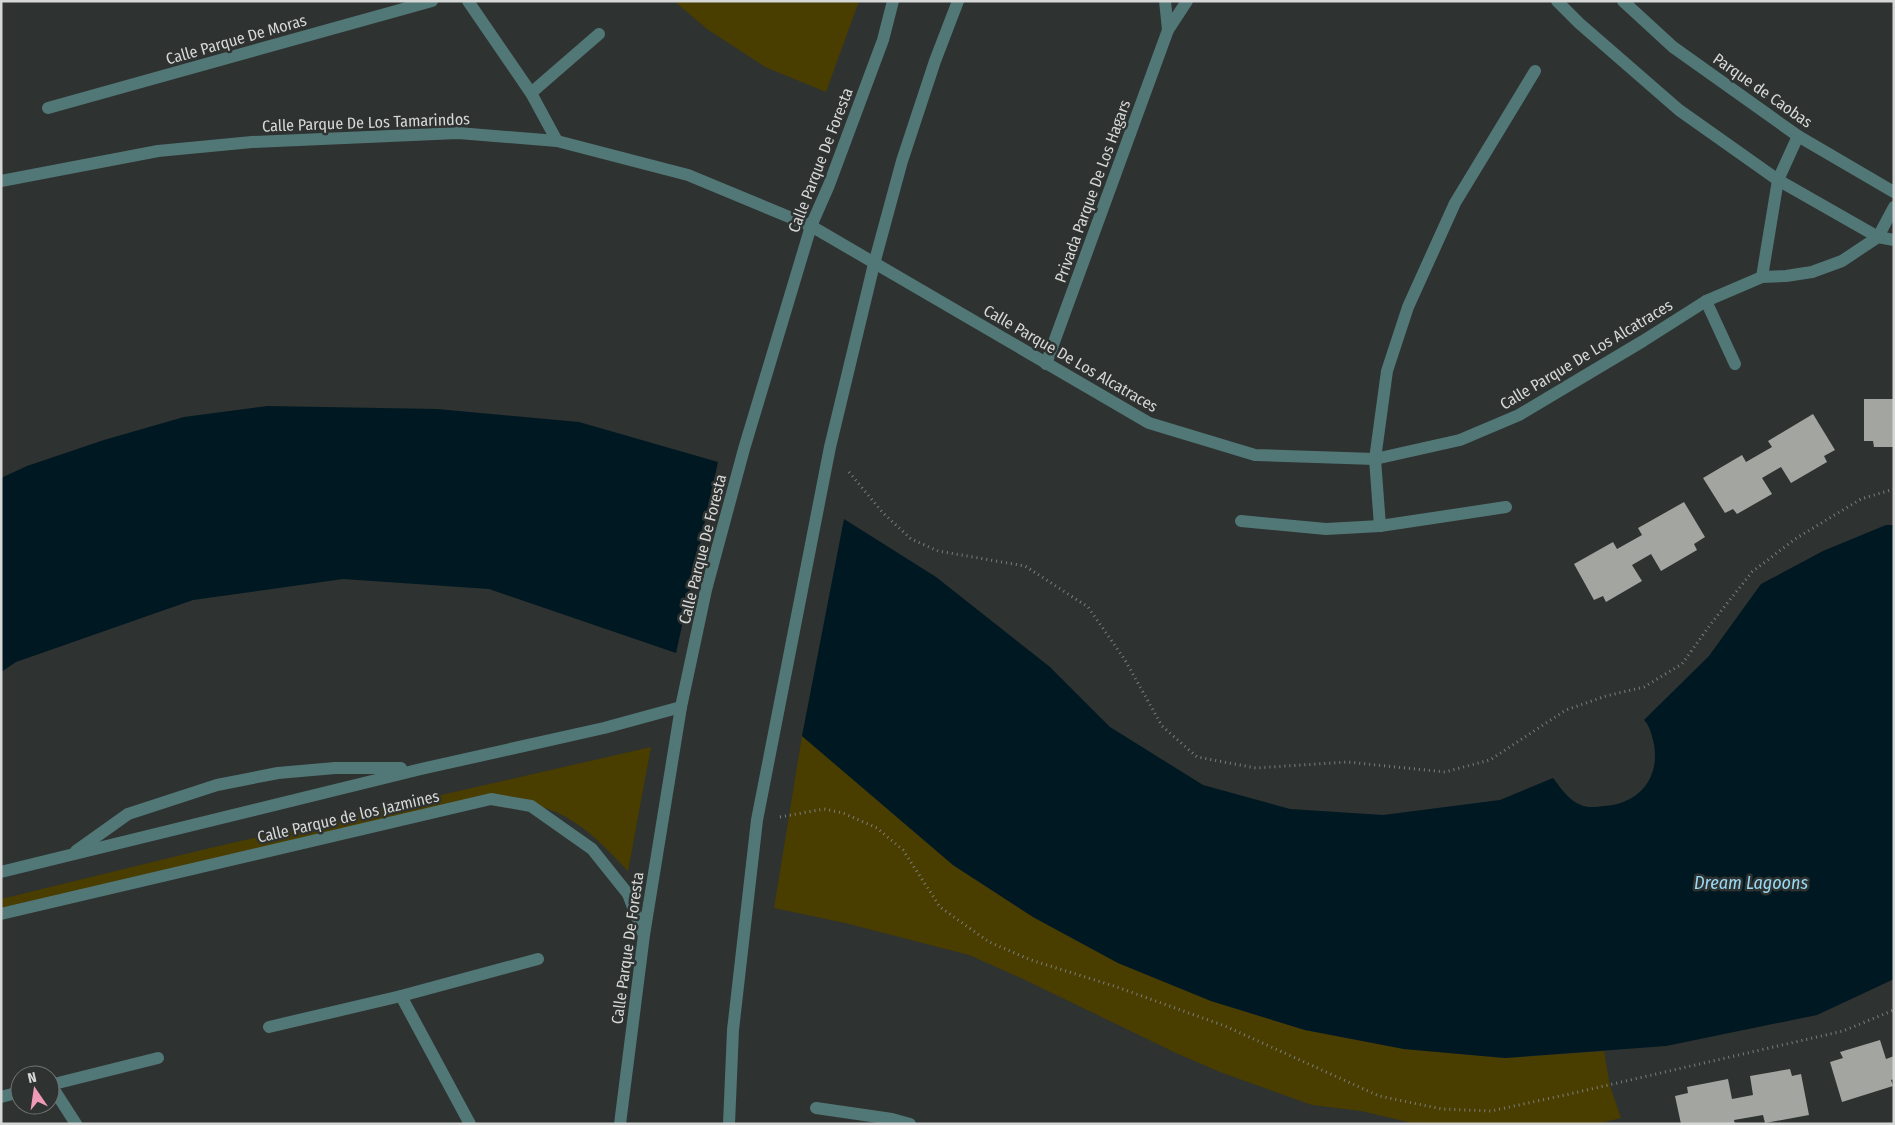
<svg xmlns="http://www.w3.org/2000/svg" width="1895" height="1125" viewBox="0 0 1895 1125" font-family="'Fira Sans Condensed',sans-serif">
	<rect width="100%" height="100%" fill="#2e3230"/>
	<g fill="#4a3d00">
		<path d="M674,1H859L826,92L765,67L707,29Z"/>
		<path d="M802,736L953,865L1033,917L1118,963L1211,1001L1305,1030L1404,1049L1505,1058L1604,1051L1610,1086L1621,1118L1597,1124H1416L1361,1111L1312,1105L1220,1072L1176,1053L1023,979L969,955L845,923L774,908Z"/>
		<path d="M651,747L628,871C604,846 580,819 545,808C534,804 522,803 511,800L1,915V899L210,848Z"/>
	</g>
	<g fill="#001821">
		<path d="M267,406L437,409L579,422L718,462L676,653L489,589L343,579L193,600L16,662L1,672V478L27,466L104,440L184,417Z"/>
		<path d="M844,519L936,577L1050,667L1110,727L1203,785L1290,809L1383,815L1500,800L1553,778C1561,788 1569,801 1581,805C1587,808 1597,807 1604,806C1640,804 1662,776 1653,740C1651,732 1649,725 1644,720L1709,656L1761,584L1823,551L1886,525H1894V979L1817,1015L1666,1046L1505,1058L1404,1049L1305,1030L1211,1001L1118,963L1033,917L953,865L802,736Z"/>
	</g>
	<g fill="#a3a5a1">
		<path d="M1864,399H1894V447H1874L1873,441H1864Z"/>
		<path d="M1813,414L1835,450L1824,456L1827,462L1791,483L1781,467L1762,478L1772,494L1737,514L1733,509L1725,513L1703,478L1742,455L1746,462L1772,447L1768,441Z"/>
		<path d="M1684,502L1705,537L1694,544L1697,550L1661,571L1651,554L1632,565L1642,581L1606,602L1603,596L1594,600L1574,564L1613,542L1617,549L1642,535L1638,528Z"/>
		<path d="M1880,1040L1886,1059L1894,1056V1079L1891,1080L1893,1086L1842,1102L1830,1062L1843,1058L1840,1052Z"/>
		<path d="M1790,1069L1792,1076L1801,1074L1809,1115L1765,1123L1763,1115L1734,1120L1735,1124H1681L1675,1096L1688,1093L1687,1087L1728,1079L1732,1099L1753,1095L1750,1076Z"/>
	</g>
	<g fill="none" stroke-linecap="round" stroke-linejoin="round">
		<g stroke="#7b7e7d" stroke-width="3" stroke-dasharray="1 4" stroke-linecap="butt">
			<path d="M849,472L883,513L911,539L938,551L1025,566L1088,607L1125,660L1162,726L1197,757L1256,768L1347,762L1445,772L1490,760L1566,710L1606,696L1644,687L1682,664L1710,625L1752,572L1795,539L1861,499L1894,489"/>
			<path d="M780,817L824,809L843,813L877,828L903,850L940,907L989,942L1031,960L1114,986L1225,1026L1379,1096L1442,1109L1491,1111L1565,1095L1843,1031L1894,1010"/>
		</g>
		<g stroke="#517776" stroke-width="12">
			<path d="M468,1L531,93L557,141"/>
			<path d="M1165,1L1168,30"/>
			<path d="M1557,1L1579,23L1679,110L1778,180L1878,237L1894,240"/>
			<path d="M1623,1L1673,47L1798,136L1894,192"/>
			<path d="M531,93L599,34"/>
			<path d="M48,108L432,1"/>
			<path d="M1,181L158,151L252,142L458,133L557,141L688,175L811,226L1149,423L1255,455L1375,459L1460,440L1519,415L1643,341L1706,301L1762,277L1786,276L1812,272L1842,261L1878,237L1894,207"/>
			<path d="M1762,277L1778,180L1798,136"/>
			<path d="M1706,301L1735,364"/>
			<path d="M1046,364L1168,30L1187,1"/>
			<path d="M1241,521L1326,529L1380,526L1506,507"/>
			<path d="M1380,526L1375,459L1387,371L1408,307L1455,203L1535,71"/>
			<path d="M76,851L128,814L217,785L278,773L335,768H401"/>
			<path d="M1,872L421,769L604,728L681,707"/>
			<path d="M1,914L491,799L531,806L592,849L628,894L643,933"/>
			<path d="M401,996L470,1124"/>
			<path d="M269,1027L401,996L538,959"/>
			<path d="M50,1085L158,1058"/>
			<path d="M51,1085L76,1124"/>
			<path d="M1,1097L20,1092"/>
			<path d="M816,1108L892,1119L910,1124"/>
			<path d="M620,1124L644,935L681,707L706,590L744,449L811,226L829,185L883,40L893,1"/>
			<path d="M729,1124L733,1030L757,820L830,447L874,264L902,161L935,61L958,1"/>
		</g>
	</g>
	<g text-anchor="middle" stroke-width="5" stroke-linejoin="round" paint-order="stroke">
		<g font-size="16" fill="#d6d8d7" stroke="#2e3230">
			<text transform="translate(236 39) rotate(-16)" y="6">Calle Parque De Moras</text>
			<text transform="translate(1763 90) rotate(35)" y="6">Parque de Caobas</text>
			<text transform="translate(366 122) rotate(-2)" y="6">Calle Parque De Los Tamarindos</text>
			<text transform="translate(820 160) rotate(-69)" y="6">Calle Parque De Foresta</text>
			<text transform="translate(1092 191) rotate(-70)" y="6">Privada Parque De Los Hagars</text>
			<text transform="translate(1586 354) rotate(-31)" y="6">Calle Parque De Los Alcatraces</text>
			<text transform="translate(1071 358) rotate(30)" y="6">Calle Parque De Los Alcatraces</text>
			<text transform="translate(702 549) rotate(-76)" y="6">Calle Parque De Foresta</text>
			<text transform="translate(348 816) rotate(-13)" y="6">Calle Parque de los Jazmines</text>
			<text transform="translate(627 948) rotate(-82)" y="6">Calle Parque De Foresta</text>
		</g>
		<g font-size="18" font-style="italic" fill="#98daf5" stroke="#2e3230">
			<text x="1751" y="889">Dream Lagoons</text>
		</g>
	</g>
	<rect width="1895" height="1125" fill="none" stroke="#d6d8d7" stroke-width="5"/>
	<g transform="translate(35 1090) rotate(347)"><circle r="24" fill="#2e3230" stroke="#717473"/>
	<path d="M0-4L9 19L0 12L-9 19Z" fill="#ef9ab7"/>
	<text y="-8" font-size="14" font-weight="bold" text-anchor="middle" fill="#d6d8d7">N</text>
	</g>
</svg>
